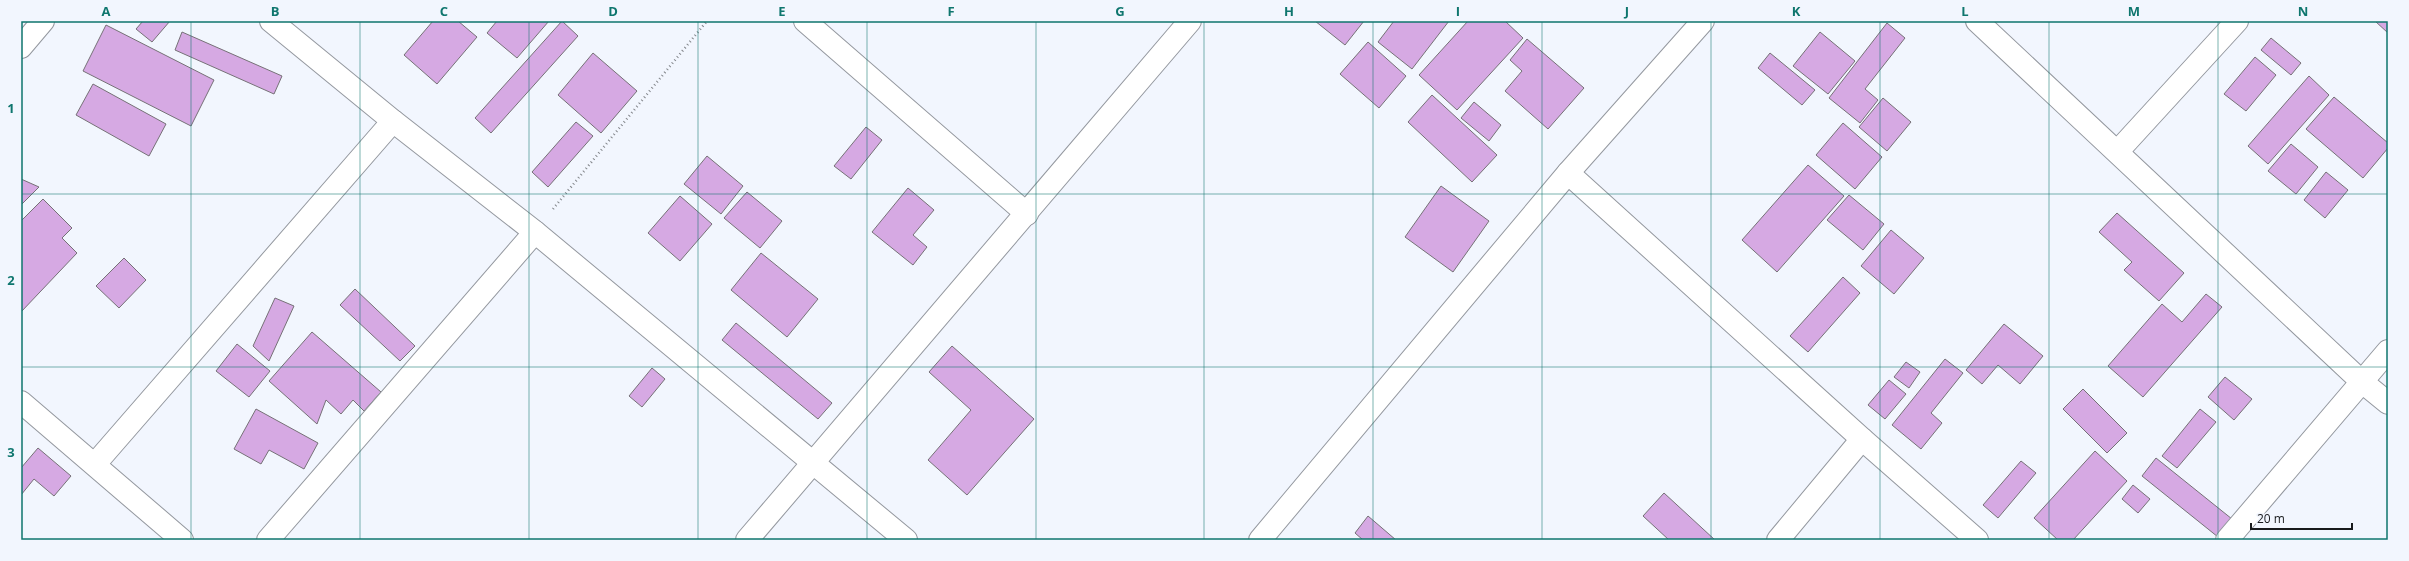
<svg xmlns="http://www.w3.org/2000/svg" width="2409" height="561" viewBox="0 0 2409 561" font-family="'Open Sans',sans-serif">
	<rect width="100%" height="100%" fill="#f2f6fe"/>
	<g fill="#d6a9e3" stroke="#767177">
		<path d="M143,21H170L152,42L136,29Z"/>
		<path d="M433,21H458L477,37L437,84L404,55Z"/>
		<path d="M497,21H549L517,58L487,33Z"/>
		<path d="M562,21L578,36L491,133L475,118Z"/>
		<path d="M1315,21H1364L1345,45Z"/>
		<path d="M1394,21H1449L1412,69L1378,42Z"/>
		<path d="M1468,21H1505L1523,38L1457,110L1419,75Z"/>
		<path d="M2375,21H2388V33Z"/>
		<path d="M1887,23L1905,38L1865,89L1878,100L1860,123L1829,98Z"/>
		<path d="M106,25L214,80L191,126L83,71Z"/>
		<path d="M182,32L282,76L274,94L175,50Z"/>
		<path d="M1820,32L1855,61L1828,94L1793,66Z"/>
		<path d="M2271,38L2301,63L2291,75L2261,50Z"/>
		<path d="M1527,39L1584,88L1548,129L1505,91L1522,71L1510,60Z"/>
		<path d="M1368,42L1406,76L1379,108L1340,74Z"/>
		<path d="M593,53L637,91L601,133L558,95Z"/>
		<path d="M1770,53L1815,90L1802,105L1758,68Z"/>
		<path d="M2255,57L2276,75L2246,111L2224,94Z"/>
		<path d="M2309,76L2329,95L2268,164L2248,146Z"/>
		<path d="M93,84L166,124L149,156L76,115Z"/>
		<path d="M1432,95L1497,155L1472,182L1408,122Z"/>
		<path d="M2334,97L2388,143V148L2363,178L2306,129Z"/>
		<path d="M1883,98L1911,122L1887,151L1859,127Z"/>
		<path d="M1474,102L1501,125L1489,141L1461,118Z"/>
		<path d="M576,122L593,136L548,187L532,172Z"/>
		<path d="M1843,123L1882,157L1855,189L1816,155Z"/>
		<path d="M866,127L882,140L851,179L834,166Z"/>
		<path d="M2291,144L2318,167L2296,194L2268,171Z"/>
		<path d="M707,156L743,186L721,214L684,184Z"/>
		<path d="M1808,165L1844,196L1777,272L1742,240Z"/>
		<path d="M2326,172L2348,190L2325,218L2304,200Z"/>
		<path d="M21,179L39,187L21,205Z"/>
		<path d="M1441,186L1489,221L1453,272L1405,237Z"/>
		<path d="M908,188L934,210L913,235L927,247L913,265L872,232Z"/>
		<path d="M747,192L782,221L760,248L724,218Z"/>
		<path d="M1849,195L1884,224L1863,250L1827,220Z"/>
		<path d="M680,196L712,224L680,261L648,233Z"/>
		<path d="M43,199L72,228L62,238L77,253L21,312V221Z"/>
		<path d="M2117,213L2184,273L2159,301L2124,270L2132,262L2099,232Z"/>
		<path d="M1891,230L1924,258L1894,294L1861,266Z"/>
		<path d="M761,253L818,299L787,337L731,290Z"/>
		<path d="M124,258L146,280L119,308L96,286Z"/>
		<path d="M1843,277L1860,293L1808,352L1790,336Z"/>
		<path d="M355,289L415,346L400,361L340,305Z"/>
		<path d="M2206,294L2222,307L2143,397L2108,366L2162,304L2182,322Z"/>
		<path d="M275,298L294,306L269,361L253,346Z"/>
		<path d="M736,323L832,403L818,419L722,340Z"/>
		<path d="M2004,324L2043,356L2020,384L1998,365L1982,384L1966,370Z"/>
		<path d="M312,332L381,392L364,411L353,400L341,414L326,400L317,424L269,381Z"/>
		<path d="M237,344L270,371L249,397L216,371Z"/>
		<path d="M952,346L1034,419L967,495L928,460L971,410L929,372Z"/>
		<path d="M1945,359L1963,373L1931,413L1942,423L1921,449L1892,425Z"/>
		<path d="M1906,362L1920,372L1909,388L1894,377Z"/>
		<path d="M652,368L665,379L642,407L629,396Z"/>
		<path d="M2225,377L2252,399L2234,420L2208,397Z"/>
		<path d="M1889,380L1906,394L1885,419L1868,405Z"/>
		<path d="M2083,389L2127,433L2107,453L2063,409Z"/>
		<path d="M256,409L318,443L304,469L269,450L261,464L234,449Z"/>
		<path d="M2200,409L2216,422L2177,468L2162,456Z"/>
		<path d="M38,448L71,476L54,496L34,479L21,495V468Z"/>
		<path d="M2095,451L2127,481L2073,540H2058L2034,518Z"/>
		<path d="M2156,458L2232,519L2218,537L2142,476Z"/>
		<path d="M2021,461L2036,473L1998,518L1983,505Z"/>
		<path d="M2133,485L2150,499L2138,513L2122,499Z"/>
		<path d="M1664,493L1715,540H1669L1643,516Z"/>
		<path d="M1368,516L1396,540H1363L1355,533Z"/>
	</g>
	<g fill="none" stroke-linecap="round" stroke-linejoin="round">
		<g stroke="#94989f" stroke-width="24">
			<g id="minor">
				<path d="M271,21L393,121L535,232L906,540"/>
				<path d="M805,21L1027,214"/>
				<path d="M1977,21L2361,381L2388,403"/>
				<path d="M21,47L43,21"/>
				<path d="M2118,151L2237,21"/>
				<path d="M1568,173L1862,439L1977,540"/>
				<path d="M21,402L182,540"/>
				<path d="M95,464L393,121"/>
				<path d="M268,540L535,232"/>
				<path d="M747,540L1190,21"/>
				<path d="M1260,540L1568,173L1703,21"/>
				<path d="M1778,540L1862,439"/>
				<path d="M2227,540L2388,351"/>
			</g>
		</g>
		<path stroke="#83868b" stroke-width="2.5" stroke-dasharray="1 3" stroke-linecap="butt" d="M553,209L707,21"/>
		<use href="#minor" stroke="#fff" stroke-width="22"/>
	</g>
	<path fill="none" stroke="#0f766e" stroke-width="1" stroke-opacity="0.55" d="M191,21V540M360,21V540M529,21V540M698,21V540M867,21V540M1036,21V540M1204,21V540M1373,21V540M1542,21V540M1711,21V540M1880,21V540M2049,21V540M2218,21V540M21,194H2388M21,367H2388"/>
	<rect width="2409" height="561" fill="none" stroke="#f2f6fe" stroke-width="44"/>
	<path d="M2251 523v6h101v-6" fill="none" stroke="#181a1c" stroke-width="2"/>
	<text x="2257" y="523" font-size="12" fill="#181a1c" stroke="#f2f6fe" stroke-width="3" paint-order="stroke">20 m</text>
	<rect x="22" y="22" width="2365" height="517" fill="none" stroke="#0f766e" stroke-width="1.5"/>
	<g font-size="13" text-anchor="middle" font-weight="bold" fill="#0f766e">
		<text x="106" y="16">A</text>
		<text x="275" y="16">B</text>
		<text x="444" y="16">C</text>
		<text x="613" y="16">D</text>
		<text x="782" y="16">E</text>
		<text x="951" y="16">F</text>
		<text x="1120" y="16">G</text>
		<text x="1289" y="16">H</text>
		<text x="1458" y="16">I</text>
		<text x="1627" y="16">J</text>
		<text x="1796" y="16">K</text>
		<text x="1965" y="16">L</text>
		<text x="2134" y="16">M</text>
		<text x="2303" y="16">N</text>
		<text x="11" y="113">1</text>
		<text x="11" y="285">2</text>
		<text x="11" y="457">3</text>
	</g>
</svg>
